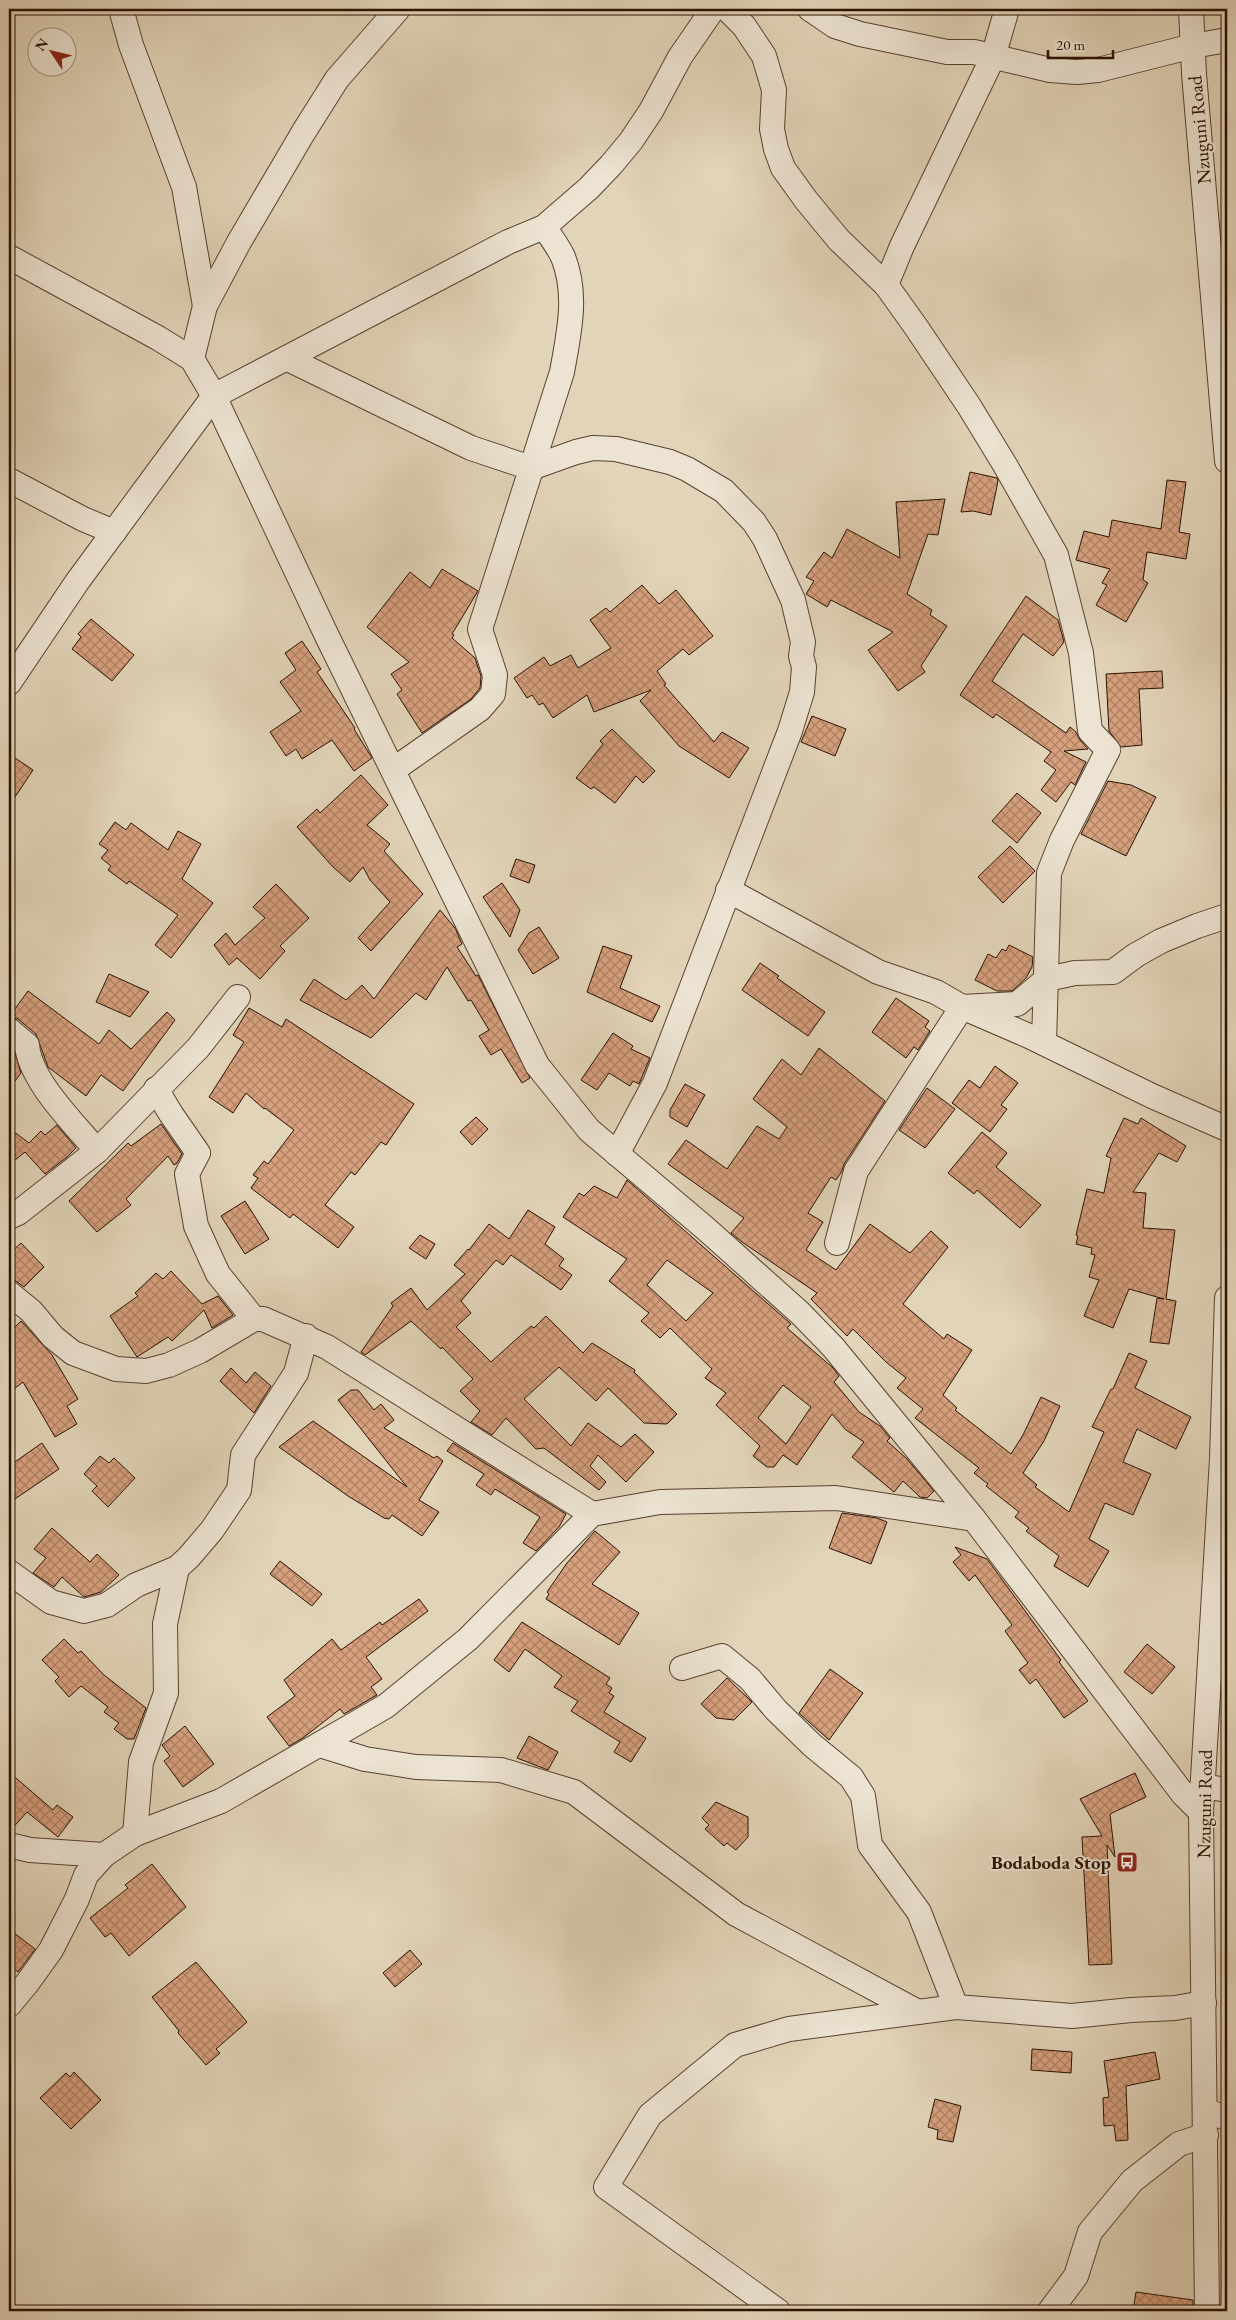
<svg xmlns="http://www.w3.org/2000/svg" width="1236" height="2320" viewBox="0 0 1236 2320" font-family="'EB Garamond',serif">
	<defs>
		<pattern id="building-cross-hatch" width="8" height="8" patternUnits="userSpaceOnUse" patternTransform="scale(1.25)"><rect width="8" height="8" fill="#d6a07d"/><path d="M0 0l8 8M0 8l8-8" fill="none" stroke="#ae8164"/></pattern>
	</defs>
	<rect width="100%" height="100%" fill="#e2d4b9"/>
	<filter id="stains"><feTurbulence type="fractalNoise" baseFrequency=".004" numOctaves="4"/><feColorMatrix values="0 0 0 0 .2 0 0 0 0 .09 0 0 0 0 .02 0 0 0 .5 -.17"/></filter>
	<radialGradient id="worn" r=".72"><stop offset=".6" stop-color="#630" stop-opacity="0"/><stop offset="1" stop-color="#630" stop-opacity=".3"/></radialGradient>
	<g fill="url(#building-cross-hatch)" stroke="#2a1001" fill-rule="evenodd">
		<path d="M970,472L997,478L998,481L991,515L973,511L961,512Z"/>
		<path d="M1167,480L1186,482L1179,532L1190,534L1186,559L1147,552L1143,580L1148,583L1126,622L1096,605L1107,585L1102,583L1110,569L1076,560L1084,531L1109,537L1112,520L1161,529Z"/>
		<path d="M945,499L938,535L928,534L907,594L932,610L930,615L947,626L921,666L925,672L898,691L868,650L893,632L831,600L827,607L806,594L814,581L806,577L824,552L832,558L847,529L900,558L896,502Z"/>
		<path d="M442,569L478,591L452,634L454,635L452,638L475,658L481,676L480,688L471,699L422,733L397,694L402,690L391,674L409,662L367,627L410,572L430,588Z"/>
		<path d="M642,585L659,604L676,590L713,636L689,655L683,649L657,671L666,684L664,685L714,742L722,732L749,748L729,778L679,746L640,701L651,690L594,712L587,695L553,718L543,703L539,705L532,695L527,698L514,678L544,657L550,666L571,655L578,668L611,648L590,620L606,608L610,612Z"/>
		<path d="M1026,596L1058,620L1064,642L1053,656L1023,634L992,681L1066,733L1070,727L1076,732L1080,740L1088,749L1064,751L1086,762L1075,785L1071,782L1056,802L1041,790L1056,770L1044,761L1051,752L996,714L993,718L960,695Z"/>
		<path d="M91,619L134,655L112,681L72,649L81,637L78,634Z"/>
		<path d="M302,641L321,669L317,672L355,728L354,729L372,758L354,771L332,740L302,759L296,749L286,756L270,732L301,711L280,682L296,670L285,653Z"/>
		<path d="M1162,671L1163,688L1139,689L1142,745L1121,747L1109,731L1106,674Z"/>
		<path d="M812,716L846,729L835,756L801,742Z"/>
		<path d="M612,729L655,771L643,783L636,776L615,803L594,787L591,789L576,778L603,744L600,741Z"/>
		<path d="M9,754L33,770L9,806Z"/>
		<path d="M361,775L388,805L367,825L390,844L384,851L423,894L371,951L358,938L390,902L370,880L363,867L350,882L333,867L297,827L317,809L320,813Z"/>
		<path d="M1108,781L1131,785L1156,797L1126,856L1081,834Z"/>
		<path d="M1017,793L1041,813L1017,843L992,821Z"/>
		<path d="M115,822L126,830L131,823L168,850L178,831L201,844L182,879L213,903L171,958L155,945L178,915L129,881L127,884L108,870L111,866L101,858L108,850L99,844Z"/>
		<path d="M1010,846L1035,871L1003,903L978,877Z"/>
		<path d="M516,859L535,865L529,883L510,876Z"/>
		<path d="M502,883L520,910L510,937L483,897Z"/>
		<path d="M276,884L309,918L280,946L285,951L260,979L237,958L229,965L214,945L226,933L235,945L265,918L253,907Z"/>
		<path d="M440,910L455,928L462,944L457,947L476,976L478,975L530,1078L522,1083L501,1049L491,1055L479,1036L489,1030L471,1000L468,1001L447,967L426,1000L416,993L371,1038L300,1000L314,979L346,1000L362,985L374,999Z"/>
		<path d="M539,927L559,958L533,974L518,950L529,933Z"/>
		<path d="M1009,945L1033,957L1032,967L1026,978L1012,991H997L975,980L988,954L996,958L1002,949L1006,951Z"/>
		<path d="M603,946L632,956L620,988L660,1006L652,1022L587,992Z"/>
		<path d="M760,963L779,976L777,978L825,1012L808,1036L742,990Z"/>
		<path d="M109,974L149,992L130,1017L96,1002Z"/>
		<path d="M28,991L99,1044L109,1030L131,1049L167,1012L175,1020L123,1091L101,1075L86,1096L48,1067L36,1034L18,1019L9,1017Z"/>
		<path d="M896,998L929,1021L925,1027L930,1031L918,1050L914,1047L906,1058L872,1032Z"/>
		<path d="M249,1008L282,1027L286,1019L414,1104L386,1145L381,1142L355,1175L351,1172L325,1205L354,1227L338,1248L293,1214L290,1218L251,1188L258,1178L253,1175L264,1161L268,1164L294,1130L265,1108L264,1109L246,1093L233,1113L209,1097L244,1042L233,1035Z"/>
		<path d="M613,1033L633,1046L631,1049L650,1058L639,1084L633,1081L630,1086L609,1073L597,1090L581,1080Z"/>
		<path d="M9,1048L15,1053L21,1073L9,1089Z"/>
		<path d="M819,1048L885,1101L844,1164L842,1171L836,1180L831,1177L808,1213L823,1222L806,1250L836,1270L870,1224L910,1253L931,1231L948,1247L903,1304L944,1339L947,1334L972,1350L943,1395L957,1408L955,1410L1011,1454L1023,1435L1041,1397L1060,1406L1044,1441L1023,1473L1037,1485L1035,1487L1069,1512L1104,1432L1092,1427L1111,1389H1113L1129,1353L1147,1361L1135,1388L1191,1417L1176,1449L1137,1429L1123,1462L1151,1474L1133,1515L1105,1503L1089,1539L1109,1551L1088,1587L1054,1566L1059,1556L1026,1531L1029,1528L1015,1517L1019,1512L986,1486L988,1484L974,1473L979,1468L915,1418L923,1409L897,1388L906,1378L886,1362L853,1329L847,1336L811,1299L817,1293L742,1242L731,1233L744,1218L668,1164L686,1140L727,1169L757,1126L779,1139L787,1127L753,1099L782,1059L801,1075Z"/>
		<path d="M995,1066L1018,1083L1001,1105L1007,1109L990,1132L952,1103L969,1080L980,1088Z"/>
		<path d="M685,1084L705,1095L687,1127L670,1117V1110Z"/>
		<path d="M927,1088L955,1109L925,1148L899,1130Z"/>
		<path d="M476,1117L488,1129L472,1145L460,1132Z"/>
		<path d="M1124,1118L1138,1124L1141,1118L1186,1146L1177,1162L1159,1153L1133,1192L1146,1193L1143,1228L1175,1230L1166,1299L1176,1301L1169,1344L1150,1342L1157,1298L1164,1299L1129,1289L1113,1328L1084,1316L1099,1280L1089,1277L1095,1255L1091,1254L1092,1248L1076,1244L1078,1236L1076,1235L1087,1189L1104,1193L1111,1158L1106,1156Z"/>
		<path d="M161,1124L182,1154L177,1163L174,1165L168,1156L126,1199L131,1205L97,1232L69,1201L128,1143L131,1146Z"/>
		<path d="M57,1125L76,1148L67,1157L45,1174L25,1152L9,1165V1128L29,1143L41,1131L45,1135Z"/>
		<path d="M982,1132L1007,1153L996,1167L1041,1205L1020,1228L977,1190L974,1194L948,1173Z"/>
		<path d="M627,1180L791,1324L787,1328L833,1368L839,1376L834,1382L859,1412L880,1426L890,1438L887,1441L907,1459L934,1491L927,1498L920,1497L903,1481L894,1492L852,1457L864,1442L846,1430L832,1414L797,1465L783,1455L774,1467H767L753,1456L760,1446L716,1405L726,1393L705,1378L712,1369L670,1328L660,1338L641,1321L649,1313L609,1281L627,1259L563,1217L579,1193L584,1196L594,1186L617,1198ZM667,1260L713,1293L686,1321L647,1285ZM783,1385L811,1407L786,1444L758,1418Z"/>
		<path d="M245,1201L269,1239L245,1254L221,1216Z"/>
		<path d="M528,1210L555,1227L545,1244L564,1259L559,1266L572,1275L561,1290L511,1255L503,1265L496,1260L461,1301L471,1313L456,1327L491,1362L531,1326L534,1328L546,1316L583,1353L592,1343L635,1370L634,1372L677,1414L667,1424L644,1423L608,1388L596,1401L559,1367L524,1399L571,1446L588,1423L621,1447L635,1434L654,1452L626,1482L598,1455L590,1466L606,1482L599,1490L544,1448L536,1449L506,1418L492,1435L471,1422L480,1411L460,1391L473,1379L442,1347L441,1349L411,1321L365,1355L361,1352L393,1306L391,1303L411,1288L427,1310L465,1274L454,1265L468,1249L469,1250L489,1224L509,1239Z"/>
		<path d="M420,1235L435,1244L426,1259L409,1248Z"/>
		<path d="M21,1243L44,1267L24,1287L9,1276V1254Z"/>
		<path d="M171,1271L202,1304L218,1296L233,1315L212,1328L204,1310L172,1341L168,1337L137,1357L110,1316L138,1296L135,1293L156,1273L163,1279Z"/>
		<path d="M21,1321L52,1355L78,1399L67,1406L77,1424L55,1437L23,1382L9,1393V1333Z"/>
		<path d="M231,1368L246,1383L255,1372L271,1386L254,1413L220,1381Z"/>
		<path d="M351,1390H358L374,1410L381,1404L394,1420L384,1428L434,1458L437,1456L443,1461L419,1500L439,1512L422,1536L392,1515L389,1519L384,1518L348,1496L279,1447L313,1421L407,1487L338,1400Z"/>
		<path d="M42,1443L59,1469L9,1503V1466Z"/>
		<path d="M453,1443L566,1514L559,1527L536,1551L523,1543L540,1517L495,1489L491,1495L476,1485L484,1474L447,1451Z"/>
		<path d="M100,1456L109,1463L114,1458L135,1478L108,1507L92,1491L97,1486L84,1474Z"/>
		<path d="M842,1513L877,1518L887,1522L871,1564L829,1548Z"/>
		<path d="M52,1528L90,1562L97,1554L119,1575L101,1592L84,1597L62,1577L54,1587L33,1573L46,1558L34,1549Z"/>
		<path d="M595,1531L620,1552L592,1584L639,1613L619,1645L546,1599L549,1594L547,1592L567,1563Z"/>
		<path d="M955,1547L987,1559L1061,1660L1059,1662L1088,1701L1064,1718L1036,1679L1030,1684L1019,1670L1028,1663L1005,1631L1012,1625L975,1575L969,1581L953,1562L961,1555Z"/>
		<path d="M280,1561L322,1594L312,1606L270,1574Z"/>
		<path d="M419,1599L428,1611L366,1657L382,1679L371,1687L377,1695L344,1714L340,1709L303,1738L289,1746L267,1717L295,1696L284,1680L332,1639L341,1650L380,1622L382,1625Z"/>
		<path d="M522,1622L610,1678L606,1684L612,1688L609,1693L614,1696L604,1712L646,1738L631,1762L614,1752L620,1742L571,1711L578,1701L554,1687L562,1676L525,1649L509,1672L494,1660Z"/>
		<path d="M64,1639L78,1653L81,1651L104,1675L146,1708L134,1739H127L114,1729L119,1723L104,1712L108,1707L81,1686L69,1697L55,1681L59,1677L42,1660Z"/>
		<path d="M1147,1644L1175,1667L1152,1694L1124,1672Z"/>
		<path d="M830,1669L863,1693L829,1740L799,1713Z"/>
		<path d="M727,1678L752,1702L734,1720L716,1718L701,1704Z"/>
		<path d="M185,1726L214,1764L183,1787L164,1761L170,1756L162,1745Z"/>
		<path d="M529,1736L558,1752L548,1770L517,1758Z"/>
		<path d="M9,1772L53,1810L57,1805L73,1817L58,1837L27,1812L9,1832Z"/>
		<path d="M1135,1773L1146,1797L1110,1814L1115,1857L1107,1845L1112,1964L1089,1965L1082,1837L1102,1836L1080,1799Z"/>
		<path d="M716,1802L748,1817V1837L736,1850L727,1843L724,1846L705,1829L709,1825L702,1818Z"/>
		<path d="M152,1864L186,1907L129,1956L111,1933L105,1937L90,1918L128,1888L125,1885Z"/>
		<path d="M9,1929L35,1949L18,1972L9,1964Z"/>
		<path d="M410,1950L422,1964L395,1987L383,1973Z"/>
		<path d="M196,1962L247,2022L216,2049L220,2053L206,2065L178,2033L179,2031L152,1997Z"/>
		<path d="M1032,2049L1072,2052L1071,2073L1031,2070Z"/>
		<path d="M1155,2052L1160,2079L1126,2086L1128,2140L1116,2141L1114,2125L1104,2126L1103,2098L1109,2097L1104,2061Z"/>
		<path d="M74,2072L101,2100L71,2129L40,2098L66,2073L70,2077Z"/>
		<path d="M935,2099L961,2106L953,2142L937,2139L938,2130L928,2127Z"/>
		<path d="M1136,2292L1193,2300V2311H1133Z"/>
	</g>
	<g fill="none" stroke-linecap="round" stroke-linejoin="round">
		<g stroke="#58412f" stroke-width="26">
			<g id="minor">
				<path d="M121,9L131,45L184,187L205,306"/>
				<path d="M727,9L744,26L764,56L774,90L772,129L776,149L783,168L806,200L839,240L886,285L916,327L969,406L1005,465L1056,555L1081,653L1090,731L1108,750L1062,840L1049,873L1044,1043"/>
				<path d="M810,9L835,26L860,34L947,52H974L1050,70L1077,72L1098,70L1193,46L1227,40"/>
				<path d="M1191,9L1194,74L1227,461"/>
				<path d="M9,257L158,338L192,359L214,396L326,634L537,1065L589,1130L705,1228L800,1313L833,1347L974,1519L1183,1794L1201,1812"/>
				<path d="M886,285L902,246L993,57L1007,9"/>
				<path d="M192,359L205,306L239,242L303,133L337,79L398,9"/>
				<path d="M288,359L471,448L531,468L576,452L593,448L616,449L670,462L687,469L724,491L754,522L765,539L793,600L803,642L801,656L804,667L802,692L790,731L655,1083L617,1154"/>
				<path d="M9,480L83,519L114,532"/>
				<path d="M9,683L77,582L214,396L508,242L544,227L589,188L611,165L631,141L651,111L680,57L713,9"/>
				<path d="M393,770L480,709L493,694L495,675L480,629L562,372C569,333 578,294 563,257C558,246 550,236 544,227"/>
				<path d="M728,890L878,972L936,992L962,1007L1029,1036L1152,1096L1227,1129"/>
				<path d="M9,1030L27,1045C30,1081 74,1123 97,1151"/>
				<path d="M156,1089L171,1114L198,1153L187,1174L196,1226L218,1274L254,1319H263L327,1347L592,1514"/>
				<path d="M9,1217L18,1213L97,1151L198,1048L238,997"/>
				<path d="M837,1243L856,1171L962,1007L1017,1004L1047,979L1075,973L1113,972L1136,955L1161,941L1197,926L1227,916"/>
				<path d="M9,1293L31,1311L53,1337L73,1353L116,1369L146,1371L169,1365L200,1351L254,1319"/>
				<path d="M9,1572L51,1602L84,1611L107,1605L136,1585L177,1568L189,1557L212,1530L239,1490L243,1455L296,1373L306,1336"/>
				<path d="M682,1668L722,1656L750,1679L776,1710L812,1745L851,1777L863,1796L870,1845L919,1912L956,2007L1072,2016L1131,2010L1175,2008L1204,2003"/>
				<path d="M320,1745L365,1759L416,1767L501,1770L574,1792L736,1914L918,2012"/>
				<path d="M1202,1786L1227,1790"/>
				<path d="M135,1834L141,1762L166,1693L165,1624L177,1568"/>
				<path d="M9,1845L30,1850L104,1855"/>
				<path d="M9,2005L28,1982L51,1950L77,1899L86,1875L104,1855L135,1834L221,1801L386,1706L468,1639L592,1514L660,1502L836,1498L974,1519"/>
				<path d="M1206,2111L1227,2118"/>
				<path d="M778,2311L606,2187L650,2115L735,2045L789,2029L956,2007"/>
				<path d="M1050,2311L1076,2276L1090,2232L1132,2181L1179,2144L1206,2135"/>
				<path d="M1207,2311L1201,1812L1222,1459L1227,1298"/>
			</g>
		</g>
		<use href="#minor" stroke="#ece3d2" stroke-width="24"/>
	</g>
	<defs>
		<g id="bus-square" transform="scale(1.125)"><rect x="-9" y="-9" width="18" height="18" rx="4" fill="#8f2418" stroke="#ece3d2"/><path d="M-5-6H5V4H4V6H2V4H-2V6H-4V4H-5ZM-3.5-4V0h7V-4ZM-3.5 1.2v1.5H-2V1.2ZM2 1.2v1.5H3.5V1.2Z" fill="#fff"/></g>
	</defs>
	<g fill-rule="evenodd">
		<use href="#bus-square" x="1127" y="1862"/>
	</g>
	<g text-anchor="middle" stroke-width="4" stroke-linejoin="round" paint-order="stroke">
		<g font-size="19" fill="#2a1001" stroke="#ece3d2">
			<text transform="translate(1199 130) rotate(-95)" y="7">Nzuguni Road</text>
			<text transform="translate(1204 1804) rotate(-89)" y="7">Nzuguni Road</text>
		</g>
		<g font-size="19" font-weight="bold" fill="#2a1001" stroke="#ece3d2" text-anchor="end">
			<text x="1111" y="1869">Bodaboda Stop</text>
		</g>
	</g>
	<rect width="1236" height="2320" fill="none" stroke="#e2d4b9" stroke-width="30"/>
	<rect x="10" y="10" width="1216" height="2300" fill="none" stroke="#2a1001" stroke-width="2.5"/>
	<rect x="15" y="15" width="1206" height="2290" fill="none" stroke="#2a1001"/>
	<g transform="translate(52 52) rotate(305)"><circle r="24" fill="#ece3d2" stroke="#9e8f7e"/>
	<path d="M0-4L9 19L0 12L-9 19Z" fill="#8f2418"/>
	<text y="-8" font-size="14" font-weight="bold" text-anchor="middle" fill="#2a1001">N</text>
	</g>
	<path d="M1048 50v8h65v-8" fill="none" stroke="#2a1001" stroke-width="2.5"/>
	<text x="1056" y="50" font-size="15" fill="#2a1001" stroke="#ece3d2" stroke-width="4" paint-order="stroke">20 m</text>
	<rect width="100%" height="100%" filter="url(#stains)"/>
	<rect width="100%" height="100%" fill="url(#worn)"/>
</svg>
